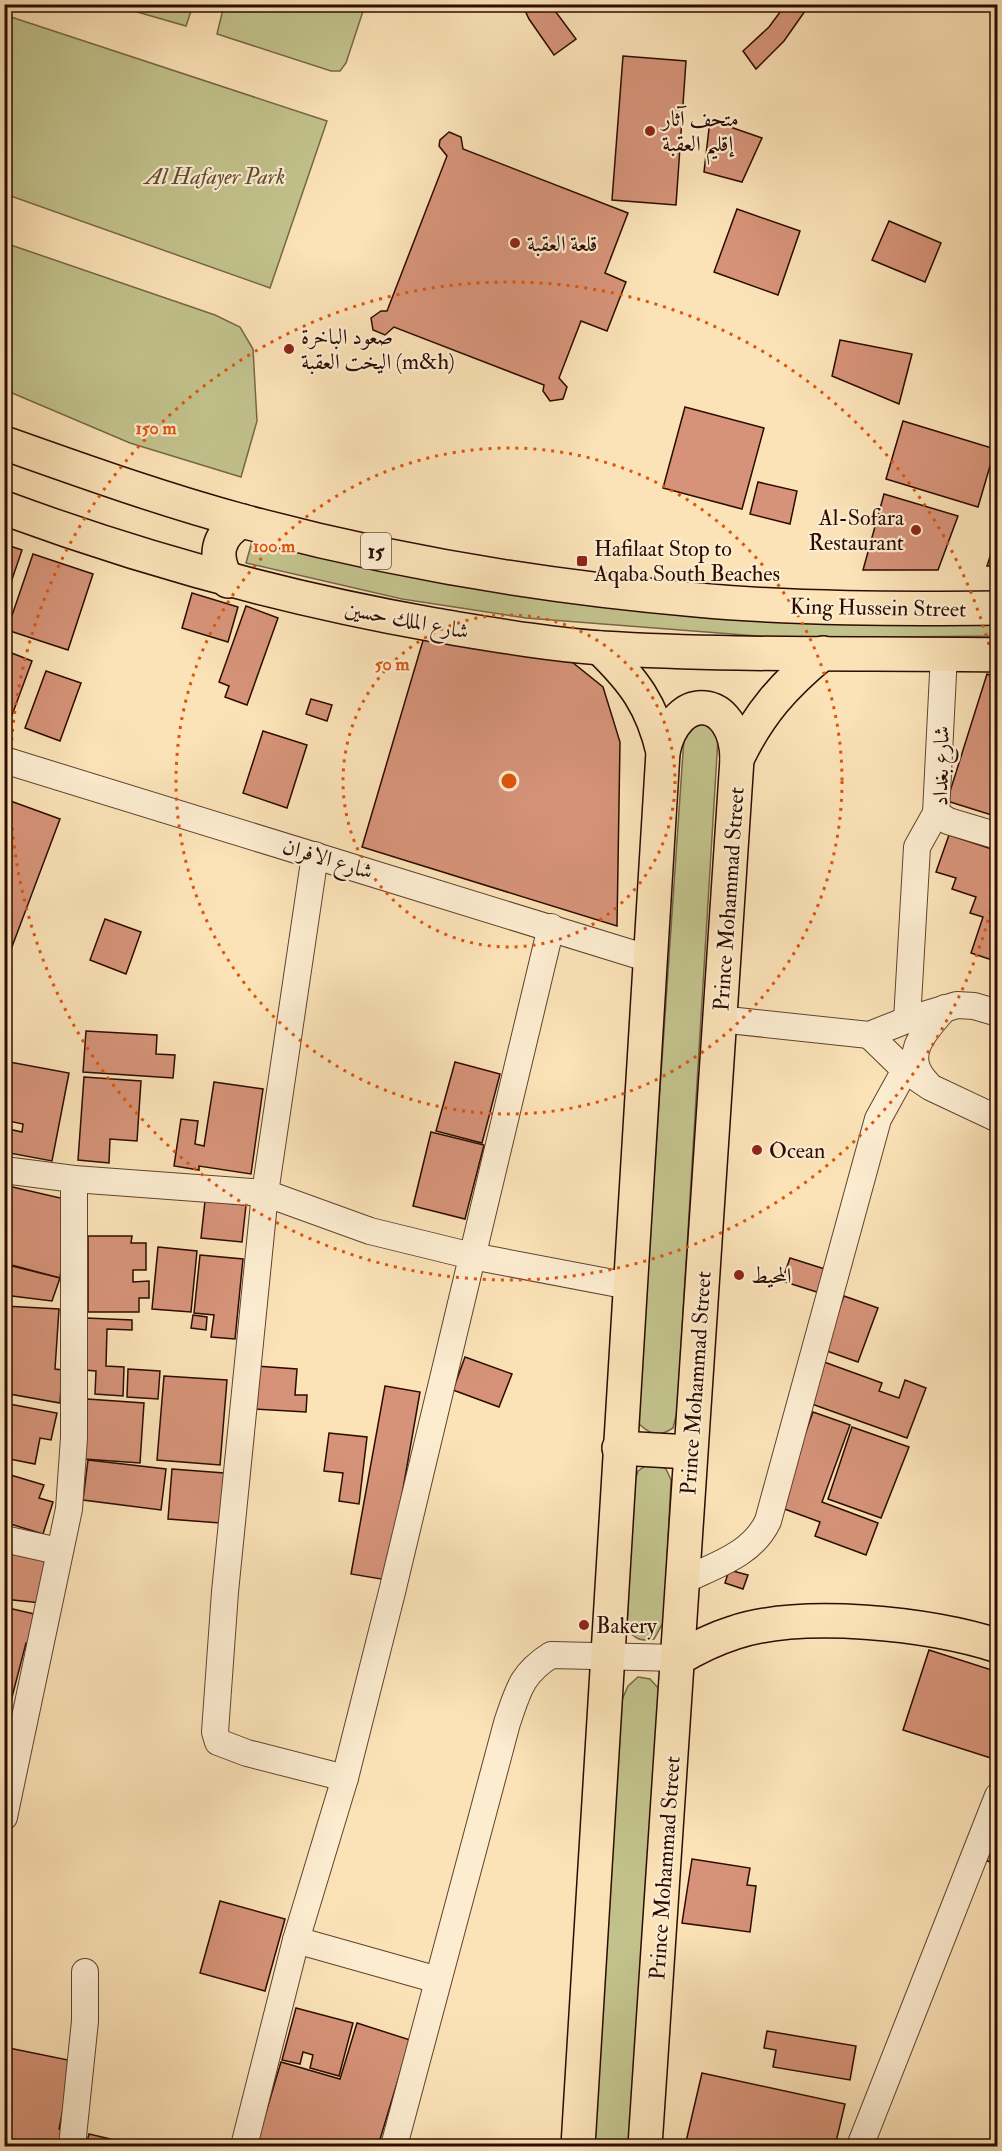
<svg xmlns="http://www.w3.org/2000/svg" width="1002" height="2151" viewBox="0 0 1002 2151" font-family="'IM FELL Double Pica',Amiri,serif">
	<rect width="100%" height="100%" fill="#fbe2b7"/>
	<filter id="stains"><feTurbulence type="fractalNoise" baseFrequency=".00333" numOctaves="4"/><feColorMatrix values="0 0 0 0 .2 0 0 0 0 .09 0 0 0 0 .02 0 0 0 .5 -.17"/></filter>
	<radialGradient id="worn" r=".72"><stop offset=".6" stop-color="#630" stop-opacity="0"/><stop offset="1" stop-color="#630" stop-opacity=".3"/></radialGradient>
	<g fill="#c2c28c" stroke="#776746" stroke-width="1.5">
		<path d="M113,5H193L186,26Z"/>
		<path d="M224,5V4L365,5L346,63L340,71H331L217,34Z"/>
		<path d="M5,15L327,121L270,288L5,194Z"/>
		<path d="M5,243L215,315L240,327L253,349L257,421L241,477L130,443L5,390Z"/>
		<path d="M254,534L409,572L997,618V636L782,638L526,618L402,599L246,563Z"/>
		<path d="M707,719L718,738L677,1412L673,1428C659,1437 652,1436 639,1424L638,1411L684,738L687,727Z"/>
		<path d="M658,1464L666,1469L671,1480L664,1621L654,1639C641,1642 636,1639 627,1630L631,1494L638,1471L647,1465Z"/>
		<path d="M638,1677L650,1679L659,1689L660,1703L632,2146H594L622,1700L628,1686Z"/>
	</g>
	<g fill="#d69379" stroke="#2c0c01" stroke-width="1.5">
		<path d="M522,4H550L576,39L554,55L529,19Z"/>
		<path d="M786,4H810L784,41L756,69L743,51L769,27Z"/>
		<path d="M623,56L686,61L676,205L612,200Z"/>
		<path d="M710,120L762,138L742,182L704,172Z"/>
		<path d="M449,132L461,137L463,149L628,213L605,273L626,282L607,331L581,321L559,378L567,387L563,399L550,401L543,391L544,385L394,327L385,335L373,330L371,318L381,311H387L447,156L439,146L440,140Z"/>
		<path d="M737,209L800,231L778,295L714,272Z"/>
		<path d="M889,221L941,243L925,282L872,260Z"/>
		<path d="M840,340L912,354L899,404L832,376Z"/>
		<path d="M685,407L764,428L742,509L663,488Z"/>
		<path d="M903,421L995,449L978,507L886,479Z"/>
		<path d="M758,482L797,491L790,524L750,514Z"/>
		<path d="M884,494L958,516L938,570H863Z"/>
		<path d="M998,532V566H987Z"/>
		<path d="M4,544L22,550L4,603Z"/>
		<path d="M33,554L93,574L68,650L7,630Z"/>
		<path d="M192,593L238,607L228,642L182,628Z"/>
		<path d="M246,606L278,618L247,705L225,697L229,686L219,682Z"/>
		<path d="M424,637L567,658L603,687L620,742L617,926L362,847Z"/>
		<path d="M4,650L32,661L8,726L4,724Z"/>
		<path d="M46,671L81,683L60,741L25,728Z"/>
		<path d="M987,674L998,678V817L947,801Z"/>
		<path d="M311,699L332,705L327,721L306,714Z"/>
		<path d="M263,731L307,745L287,808L243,793Z"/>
		<path d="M5,799L60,819L4,968V802Z"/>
		<path d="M949,835L998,851V962L971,953L983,917L970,913L976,897L952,889L956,878L936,872Z"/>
		<path d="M105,919L141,932L126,974L90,960Z"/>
		<path d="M86,1031L157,1035L156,1054L175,1055L173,1078L83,1072Z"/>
		<path d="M4,1061L69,1073L52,1161L4,1152V1128L22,1132L23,1124L4,1120Z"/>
		<path d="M455,1062L500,1074L482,1143L436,1131Z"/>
		<path d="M84,1077L141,1081L137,1141L110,1139L109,1163L78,1160Z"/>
		<path d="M214,1082L263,1089L251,1174L199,1166V1170L174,1166L181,1119L198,1121L195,1144L204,1146Z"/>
		<path d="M431,1132L484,1145L465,1219L413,1206Z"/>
		<path d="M4,1185L69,1200L60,1278L4,1263Z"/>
		<path d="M205,1201L246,1205L242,1242L201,1238Z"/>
		<path d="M88,1236H132L131,1243H146V1270H133V1282L149,1281V1298H139V1312H88Z"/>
		<path d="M158,1247L197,1251L191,1312L152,1309Z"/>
		<path d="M200,1255L243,1259L235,1339L211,1337L214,1315L194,1313Z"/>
		<path d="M790,1258L828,1270L820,1293L782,1281Z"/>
		<path d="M4,1264L60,1278L52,1301L4,1295Z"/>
		<path d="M844,1296L878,1308L858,1362L824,1350Z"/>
		<path d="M4,1306L59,1309L55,1369L62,1370L60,1403L4,1393Z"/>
		<path d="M193,1315L207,1317L206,1330L191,1328Z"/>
		<path d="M86,1318L132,1320V1330L107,1329L106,1366L124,1367L123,1396L95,1394L96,1371L84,1370Z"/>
		<path d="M465,1357L512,1374L499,1407L453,1390Z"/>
		<path d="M824,1362L882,1383L879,1391L899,1398L905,1380L926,1388L907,1438L809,1403Z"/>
		<path d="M256,1366L297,1369L295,1395H307L306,1412L253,1409Z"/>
		<path d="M128,1369L160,1371L158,1399L127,1397Z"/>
		<path d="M164,1376L227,1380L220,1465L157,1460Z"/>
		<path d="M385,1386L420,1392L387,1580L351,1574Z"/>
		<path d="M87,1399L144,1403L140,1463L84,1459Z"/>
		<path d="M4,1403L57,1413L51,1440L40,1438L35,1464L4,1458Z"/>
		<path d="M813,1412L850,1425L822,1502L878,1523L866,1555L815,1536L820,1522L779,1507Z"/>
		<path d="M852,1427L909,1447L881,1518L828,1499Z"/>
		<path d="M329,1433L367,1437L359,1504L339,1501L343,1473L324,1471Z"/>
		<path d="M88,1460L166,1469L161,1510L83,1500Z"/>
		<path d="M172,1469L224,1473L220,1523L168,1519Z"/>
		<path d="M4,1473L44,1485L39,1498L53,1502L43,1534L4,1522Z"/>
		<path d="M4,1553L46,1558L41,1603L4,1599Z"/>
		<path d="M729,1570L748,1575L743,1589L725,1583Z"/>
		<path d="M4,1607L39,1615L32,1644L26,1643L11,1701L4,1700Z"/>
		<path d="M929,1650L998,1672L997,1760L903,1730Z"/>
		<path d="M998,1822V1865L982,1859Z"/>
		<path d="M692,1859L750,1868L747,1885L756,1886L750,1932L682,1923Z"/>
		<path d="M220,1901L285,1919L265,1991L200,1973Z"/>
		<path d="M296,2008L353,2023L339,2076L310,2068L313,2055L303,2052L300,2064L282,2060Z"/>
		<path d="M357,2023L410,2040L378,2146H256L281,2062L340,2079Z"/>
		<path d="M767,2031L856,2046L850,2080L773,2067L776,2050L764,2048Z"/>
		<path d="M4,2047L73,2061L59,2129L67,2131L64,2146H4Z"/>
		<path d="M702,2073L845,2104L835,2146H685Z"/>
		<path d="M89,2134L140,2146H86Z"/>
	</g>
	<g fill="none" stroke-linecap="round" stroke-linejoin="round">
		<g stroke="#60422e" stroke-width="28">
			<g id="minor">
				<path d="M944,654L936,813L948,821L998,836"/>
				<path d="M4,760L650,959"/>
				<path d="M315,855L265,1193L225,1592L215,1732L218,1742L247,1753L345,1778"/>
				<path d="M719,1019L869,1035L907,1020L957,1005L974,1006L998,1013"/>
				<path d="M907,1020L917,847L936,813"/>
				<path d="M869,1035L905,1070L930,1087L998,1119"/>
				<path d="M927,1083C900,1055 925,1031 945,1008"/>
				<path d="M4,1170L74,1179L265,1193L370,1231L472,1256L629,1286"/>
				<path d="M4,1539L58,1551"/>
				<path d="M683,1581C715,1565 752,1555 768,1521L878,1119L905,1070"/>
				<path d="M4,1817L69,1509L74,1438V1179"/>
				<path d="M296,1940L438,1980"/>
				<path d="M72,2146L85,2021V1972"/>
				<path d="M244,2146L296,1940L345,1778L392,1592L551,927"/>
				<path d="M394,2146L507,1723C518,1691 521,1674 551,1655L679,1658"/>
				<path d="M860,2146L998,1796"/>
			</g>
		</g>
		<g stroke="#2c0c01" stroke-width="36">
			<g id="major">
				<path d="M663,752C676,689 736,695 737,759"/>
				<path d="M619,1448L690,1452"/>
				<path d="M679,1658C696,1648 714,1639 733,1633C800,1610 931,1623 998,1646"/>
				<path d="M578,2146L663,752C652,705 634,681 600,648"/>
				<path d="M645,2146L737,759C759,713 784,685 823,653"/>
			</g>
		</g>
		<g stroke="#2c0c01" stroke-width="36">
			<g id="highway">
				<path d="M4,443C83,471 161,499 242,521C390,561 544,587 697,600C797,609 898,609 998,608"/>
				<path d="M4,508C145,560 288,599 435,625C490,634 546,644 601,648C733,656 866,653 998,655"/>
				<path d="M228,581C213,557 216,536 242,521"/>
			</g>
		</g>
		<use href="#minor" stroke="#fcecd0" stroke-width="26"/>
		<use href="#major" stroke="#fbe2b7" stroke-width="33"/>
		<use href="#highway" stroke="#fbe2b7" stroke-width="33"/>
	</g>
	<g fill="none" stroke="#df550b" stroke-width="3" stroke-dasharray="3 6">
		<circle cx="509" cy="781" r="166"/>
		<circle cx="509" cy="781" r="333"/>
		<path d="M997 885A499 499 0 1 1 997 677"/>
	</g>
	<g fill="#8f2418" stroke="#fcecd0" stroke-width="2">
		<circle cx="650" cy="131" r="6"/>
		<circle cx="515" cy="243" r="6"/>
		<circle cx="289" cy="349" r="6"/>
		<circle cx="916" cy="530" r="6"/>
		<rect x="576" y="555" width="12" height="12" rx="3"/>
		<circle cx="757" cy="1150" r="6"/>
		<circle cx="739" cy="1275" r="6"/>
		<circle cx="584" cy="1625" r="6"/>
	</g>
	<g text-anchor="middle" stroke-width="4.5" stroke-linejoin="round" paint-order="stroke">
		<rect fill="#fcecd0" stroke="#6a4f3f" stroke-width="1.5" x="361" y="533" width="30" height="36" rx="4.5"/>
		<g font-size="21" font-weight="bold" fill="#2c0c01">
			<text x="376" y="558">15</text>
		</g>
		<g font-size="22" fill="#2c0c01" stroke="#fcecd0" text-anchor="start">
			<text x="662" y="126">متحف آثار<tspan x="662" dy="25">إقليم العقبة</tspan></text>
			<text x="527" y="251">قلعة العقبة</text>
			<text x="301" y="344">صعود الباخرة<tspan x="301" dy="25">اليخت العقبة (m&amp;h)</tspan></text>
			<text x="904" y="525" text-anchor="end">Al-Sofara<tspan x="904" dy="25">Restaurant</tspan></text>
			<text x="594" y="556">Hafilaat Stop to<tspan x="594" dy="25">Aqaba South Beaches</tspan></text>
			<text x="769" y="1158">Ocean</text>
			<text x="751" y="1283">المحيط</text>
			<text x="596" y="1633">Bakery</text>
		</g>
		<g font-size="22" font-style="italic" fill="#604c32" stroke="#fcecd0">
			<text x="215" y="184">Al Hafayer Park</text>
		</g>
		<g font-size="22" fill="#2c0c01" stroke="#fcecd0">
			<text transform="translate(878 607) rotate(1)" y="8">King Hussein Street</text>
			<text transform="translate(407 619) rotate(11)" y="8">شارع الملك حسين</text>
			<text transform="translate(940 766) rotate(-89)" y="8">شارع بغداد</text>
			<text transform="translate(328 858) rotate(17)" y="8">شارع الافران</text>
			<text transform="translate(728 899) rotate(-86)" y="8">Prince Mohammad Street</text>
			<text transform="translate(695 1383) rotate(-86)" y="8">Prince Mohammad Street</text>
			<text transform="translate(664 1868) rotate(-86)" y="8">Prince Mohammad Street</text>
		</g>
	</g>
	<circle cx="509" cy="781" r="9" fill="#df550b" stroke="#fcecd0" stroke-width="3"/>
	<g font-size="18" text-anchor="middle" font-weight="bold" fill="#df550b" stroke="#fcecd0" stroke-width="4.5" stroke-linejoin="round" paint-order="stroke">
		<text x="156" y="434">150 m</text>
		<text x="274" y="552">100 m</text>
		<text x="392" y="670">50 m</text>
	</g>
	<rect width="1002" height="2151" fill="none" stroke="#fbe2b7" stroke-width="24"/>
	<rect x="6" y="6" width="990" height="2139" fill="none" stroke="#2c0c01" stroke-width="3"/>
	<rect x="12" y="12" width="978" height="2127" fill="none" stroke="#2c0c01" stroke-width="1.5"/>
	<rect width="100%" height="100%" filter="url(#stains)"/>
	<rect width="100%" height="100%" fill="url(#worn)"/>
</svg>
